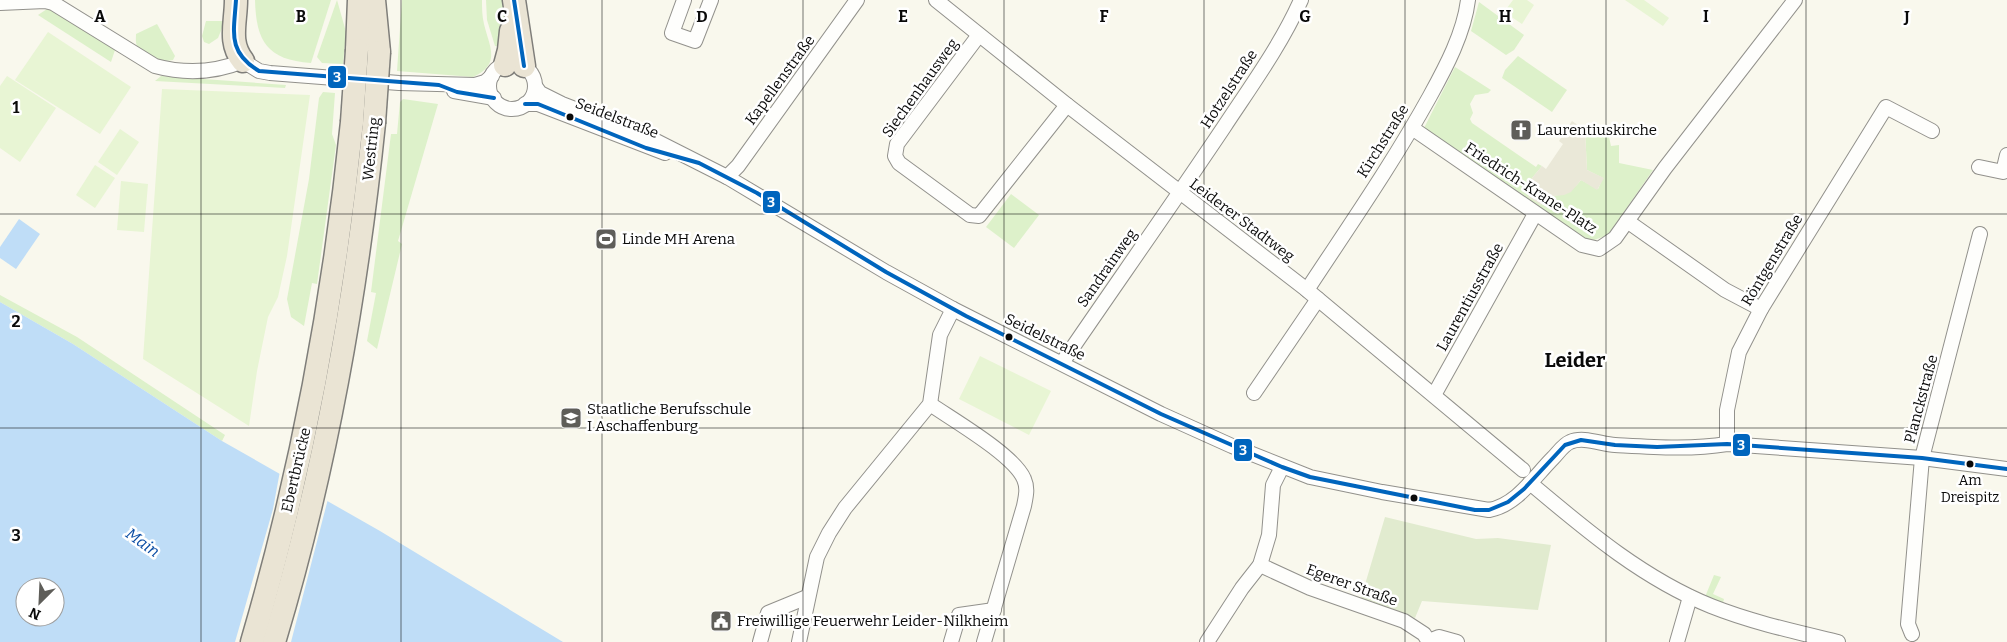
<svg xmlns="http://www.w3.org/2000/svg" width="2007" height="642" viewBox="0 0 2007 642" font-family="Bitter,serif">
	<rect width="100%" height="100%" fill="#f9f8ed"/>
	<g fill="#ddf1ca">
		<path d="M255,0H331L311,63C267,60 256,41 255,0Z"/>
		<path d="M337,0L346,32L343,64L322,63L317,57Z"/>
		<path d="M402,0H482C482,8 482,16 484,24C489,46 502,64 473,77L397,71Z"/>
		<path d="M486,0H506L507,47L495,46L487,20Z"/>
		<path d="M1479,2L1524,35L1514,50L1506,55L1471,31Z"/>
		<path d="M50,7L115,50L111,62L38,15Z"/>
		<path d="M206,21H225L218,38L209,44L204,42L202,36Z"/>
		<path d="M157,24L175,56L173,60C162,63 147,57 139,49C135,45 136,39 136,34Z"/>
		<path d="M1518,56L1567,90L1552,112L1502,78L1505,70Z"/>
		<path d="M1455,67L1491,90L1488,93L1475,95L1470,104L1473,113L1470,119L1472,123L1536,167L1538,164L1542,166L1532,178L1540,205L1544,197C1562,195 1570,194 1581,180L1598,189L1603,178L1587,170L1585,130L1596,129L1600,136L1609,137L1611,146L1619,145V163L1653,170L1608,235L1594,240L1586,239L1423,130Z"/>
		<path d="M161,76L286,85L285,88L155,81Z"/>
		<path d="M323,92L335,93L332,134L336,145L317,284L312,283L304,326L291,317L287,299L309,179L319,98Z"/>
		<path d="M403,99L438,104L398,241L402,244L377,349L367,341L376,293L371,292L391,134H397L400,102Z"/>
		<path d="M1011,194L1039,215L1014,248L986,227Z"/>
		<path d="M0,295L77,337L225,435L222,441L73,344L0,302Z"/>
		<path d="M1714,575L1721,577L1713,594L1724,599L1723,603L1705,597Z"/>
	</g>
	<path fill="#e1ebcf" d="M1385,517L1476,539L1498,538L1551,545L1538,610L1422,601L1415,618L1361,598Z"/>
	<g fill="#e8f5d4">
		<path d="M1513,0H1527L1534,5L1522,24L1504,12Z"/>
		<path d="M1625,0H1644L1669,18L1663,26Z"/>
		<path d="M48,32L131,87L100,134L15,80Z"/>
		<path d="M7,76L56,108L20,162L0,148V86Z"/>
		<path d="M162,89L310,95L287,256L278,297L268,317L257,371L249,426L143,359Z"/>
		<path d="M120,129L139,142L117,175L98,162Z"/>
		<path d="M95,165L115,178L95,208L76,195Z"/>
		<path d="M121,181L148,184L144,232L117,230Z"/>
		<path d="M980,356L1051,391L1029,435L959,399Z"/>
	</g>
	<path fill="#eae8d8" d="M1572,121L1585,130L1587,170L1604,178L1597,190L1581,180L1571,192L1564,195L1544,197L1541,205L1528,197L1532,178L1542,166L1546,169L1563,144L1559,141Z"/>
	<g fill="#bfddf7" fill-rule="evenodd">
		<path d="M19,219L40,234L16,269L0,258V247Z"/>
		<path d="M0,302L73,344L222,441L380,531L563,642H0ZM25,587H55V617H25Z"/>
	</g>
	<path fill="#f9f8ed" d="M280,471L328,499L322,522L291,642H235L273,509Z"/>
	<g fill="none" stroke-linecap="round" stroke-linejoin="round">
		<g stroke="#92918c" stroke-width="16">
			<g id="minor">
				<path d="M684,0L672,33L695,41L711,0"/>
				<path d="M936,0L1067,105L1307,290L1523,470"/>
				<path d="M0,3L45,1L53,3L155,66C185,74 214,73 243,61L259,71L270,73L399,83L475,85L485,82L492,76"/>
				<path d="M979,35L897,144L895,156L899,163L970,215L979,216L1067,105"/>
				<circle cx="512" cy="86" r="23"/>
				<path d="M535,86L540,93L562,104L650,138L727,177L886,272L953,309L1161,414L1232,446L1310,477L1382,492L1489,510C1517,505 1534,477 1553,458C1558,453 1563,445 1570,442C1583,436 1601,444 1615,445C1651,447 1691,450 1727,444L1922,458L2007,469"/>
				<path d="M454,91L494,98"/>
				<path d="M525,104H538L665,153"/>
				<path d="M1412,128L1582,245L1599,249L1615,238L1665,168L1795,0"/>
				<path d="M1979,167L2003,172L2007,155"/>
				<path d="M727,177L738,166L857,0"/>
				<path d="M1627,221L1725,290L1761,309"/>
				<path d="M1307,290C1349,226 1393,163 1430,96C1446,67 1464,33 1468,0"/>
				<path d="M1062,363C1116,284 1171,206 1224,127C1251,86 1281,45 1301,0"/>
				<path d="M1254,393L1318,299"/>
				<path d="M1434,395L1535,214"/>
				<path d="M930,404C953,420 1014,455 1024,479C1028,488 1026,496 1024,506L984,642"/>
				<path d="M1727,444V410L1739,352L1761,309L1886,107L1932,131"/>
				<path d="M1530,483C1586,530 1642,578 1711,606C1751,622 1796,632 1838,642"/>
				<path d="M1260,565L1310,588L1404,621L1424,634L1429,642"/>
				<path d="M1912,634L1908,624L1922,458L1980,234"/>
				<path d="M1429,641L1439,637L1457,642"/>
				<path d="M760,642L768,613L807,597"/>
				<path d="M799,642L817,557L829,533L845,508L930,404L940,335L953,309"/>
				<path d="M951,642L959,615L994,610"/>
				<path d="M1207,642L1242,588L1260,565L1269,535L1273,485L1282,467"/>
				<path d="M1677,642L1690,597"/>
			</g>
		</g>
		<g stroke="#7f7e7a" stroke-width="25">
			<g id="trunk">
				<path d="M236,0C236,23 228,42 243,61"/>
				<path d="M374,0L379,52"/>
				<path d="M514,0L524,66"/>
				<path d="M357,50L359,0"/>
				<path d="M505,65L509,50L511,31"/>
				<path d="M252,642C302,472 334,298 352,122"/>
				<path d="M274,642C325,473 356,299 374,123"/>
			</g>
		</g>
		<use href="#minor" stroke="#fefefc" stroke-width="14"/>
		<use href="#trunk" stroke="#eae4d4" stroke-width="22"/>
		<g stroke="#7f7e7a" stroke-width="25" stroke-linecap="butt">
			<g id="trunk-bridge">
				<path d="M352,122L357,50"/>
				<path d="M374,123L379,52"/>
			</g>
		</g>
		<use href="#trunk-bridge" stroke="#eae4d4" stroke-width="22"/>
		<g stroke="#fff" stroke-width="8">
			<g id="bus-1">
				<path d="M236,0C234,32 227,52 259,71L439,85L457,92L494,98"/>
				<path d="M514,0L524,66"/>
				<path d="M525,104H538L646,148L699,163L757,193L886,272L966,316L1161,414L1282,467L1310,477L1475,510H1489L1508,502L1524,489L1565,445L1581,440L1615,445L1657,447L1727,444L1922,458L2007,469"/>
			</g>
		</g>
		<use href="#bus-1" stroke="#0065bd" stroke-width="4"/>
	</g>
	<path fill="none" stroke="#0a0a0a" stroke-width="1" stroke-opacity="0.55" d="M201,0V642M401,0V642M602,0V642M803,0V642M1004,0V642M1204,0V642M1405,0V642M1606,0V642M1806,0V642M0,214H2007M0,428H2007"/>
	<defs>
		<g id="church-square" transform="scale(1.125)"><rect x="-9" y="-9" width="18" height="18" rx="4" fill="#5e5d59" stroke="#fff"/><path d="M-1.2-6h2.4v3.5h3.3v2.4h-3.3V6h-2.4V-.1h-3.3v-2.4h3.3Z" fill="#fff"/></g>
		<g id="stadium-square" transform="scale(1.125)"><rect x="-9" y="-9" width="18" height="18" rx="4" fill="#5e5d59" stroke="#fff"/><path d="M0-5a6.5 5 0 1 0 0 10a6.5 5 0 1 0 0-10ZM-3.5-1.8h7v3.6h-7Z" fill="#fff"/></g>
		<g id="school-square" transform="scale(1.125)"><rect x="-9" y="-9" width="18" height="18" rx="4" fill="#5e5d59" stroke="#fff"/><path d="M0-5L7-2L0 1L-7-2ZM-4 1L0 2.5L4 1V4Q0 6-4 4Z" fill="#fff"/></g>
		<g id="civic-square" transform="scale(1.125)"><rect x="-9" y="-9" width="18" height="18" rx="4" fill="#5e5d59" stroke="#fff"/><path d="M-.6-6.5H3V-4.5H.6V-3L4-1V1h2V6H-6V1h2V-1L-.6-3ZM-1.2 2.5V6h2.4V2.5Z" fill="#fff"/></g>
	</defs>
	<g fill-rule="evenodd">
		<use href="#church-square" x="1521" y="130"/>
		<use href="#stadium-square" x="606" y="239"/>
		<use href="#school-square" x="571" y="418"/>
		<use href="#civic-square" x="721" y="621"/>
	</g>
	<g fill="#0a0a0a" stroke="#fff" stroke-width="2">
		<circle cx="570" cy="117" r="4.5"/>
		<circle cx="1009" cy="337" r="4.5"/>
		<circle cx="1970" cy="464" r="4.5"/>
		<circle cx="1414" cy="498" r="4.5"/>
	</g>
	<g text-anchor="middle" stroke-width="5" stroke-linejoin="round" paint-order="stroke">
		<g font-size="14" fill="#0a0a0a" stroke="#fff">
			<text x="1970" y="485">Am<tspan x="1970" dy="17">Dreispitz</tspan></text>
		</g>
		<g font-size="15" fill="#0a0a0a" stroke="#fff">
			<text transform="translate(780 80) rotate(-54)" y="5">Kapellenstraße</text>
			<text transform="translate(920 88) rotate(-54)" y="5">Siechenhausweg</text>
			<text transform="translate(1229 89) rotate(-57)" y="5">Hotzelstraße</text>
			<text transform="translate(617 118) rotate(21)" y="5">Seidelstraße</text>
			<text transform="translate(1383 141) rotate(-58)" y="5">Kirchstraße</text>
			<text transform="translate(371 149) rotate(-84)" y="5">Westring</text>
			<text transform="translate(1531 188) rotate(33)" y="5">Friedrich-Krane-Platz</text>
			<text transform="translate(1242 220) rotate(37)" y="5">Leiderer Stadtweg</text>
			<text transform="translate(1772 260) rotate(-59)" y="5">Röntgenstraße</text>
			<text transform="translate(1107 268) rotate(-55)" y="5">Sandrainweg</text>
			<text transform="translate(1470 297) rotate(-61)" y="5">Laurentiusstraße</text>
			<text transform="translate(1045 337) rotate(26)" y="5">Seidelstraße</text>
			<text transform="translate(1921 399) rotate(-75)" y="5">Planckstraße</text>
			<text transform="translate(296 470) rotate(-77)" y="5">Ebertbrücke</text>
			<text transform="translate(1352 585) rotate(20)" y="5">Egerer Straße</text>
		</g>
		<g font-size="15" fill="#0a0a0a" stroke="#fff" text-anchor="start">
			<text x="1537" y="135">Laurentiuskirche</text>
			<text x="622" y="244">Linde MH Arena</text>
			<text x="587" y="414">Staatliche Berufsschule<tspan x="587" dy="17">I Aschaffenburg</tspan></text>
			<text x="737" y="626">Freiwillige Feuerwehr Leider-Nilkheim</text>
		</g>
		<g font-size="16" font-style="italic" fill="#0b4da4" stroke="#fff">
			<text transform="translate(143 542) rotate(36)" y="6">Main</text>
		</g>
		<g font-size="20" font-weight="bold" fill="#0a0a0a" stroke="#fff">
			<text x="1575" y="367">Leider</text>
		</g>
	</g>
	<g font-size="16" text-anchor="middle" font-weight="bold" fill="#0a0a0a" stroke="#fff" stroke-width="5" stroke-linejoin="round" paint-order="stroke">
		<text x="100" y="22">A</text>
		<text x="301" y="22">B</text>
		<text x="502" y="22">C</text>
		<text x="702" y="22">D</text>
		<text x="903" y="22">E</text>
		<text x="1104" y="22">F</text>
		<text x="1305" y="22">G</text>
		<text x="1505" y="22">H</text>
		<text x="1706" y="22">I</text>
		<text x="1907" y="22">J</text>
		<text x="16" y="113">1</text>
		<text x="16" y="327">2</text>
		<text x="16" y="541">3</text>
	</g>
	<g stroke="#fff" stroke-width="2">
		<rect x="327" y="65" width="20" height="24" rx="5" fill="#0065bd"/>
		<rect x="762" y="190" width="19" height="24" rx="5" fill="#0065bd"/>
		<rect x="1732" y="433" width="19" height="24" rx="5" fill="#0065bd"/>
		<rect x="1233" y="438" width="20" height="24" rx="5" fill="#0065bd"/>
	</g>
	<g font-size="14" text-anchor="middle" font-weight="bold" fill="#fff">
		<text x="337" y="82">3</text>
		<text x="771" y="207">3</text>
		<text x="1741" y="450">3</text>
		<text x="1243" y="455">3</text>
	</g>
	<g transform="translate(40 602) rotate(204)"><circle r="24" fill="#ffffff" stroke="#9d9d9d"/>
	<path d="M0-4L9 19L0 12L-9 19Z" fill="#5e5d59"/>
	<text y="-8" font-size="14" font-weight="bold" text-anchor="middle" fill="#0a0a0a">N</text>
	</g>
</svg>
